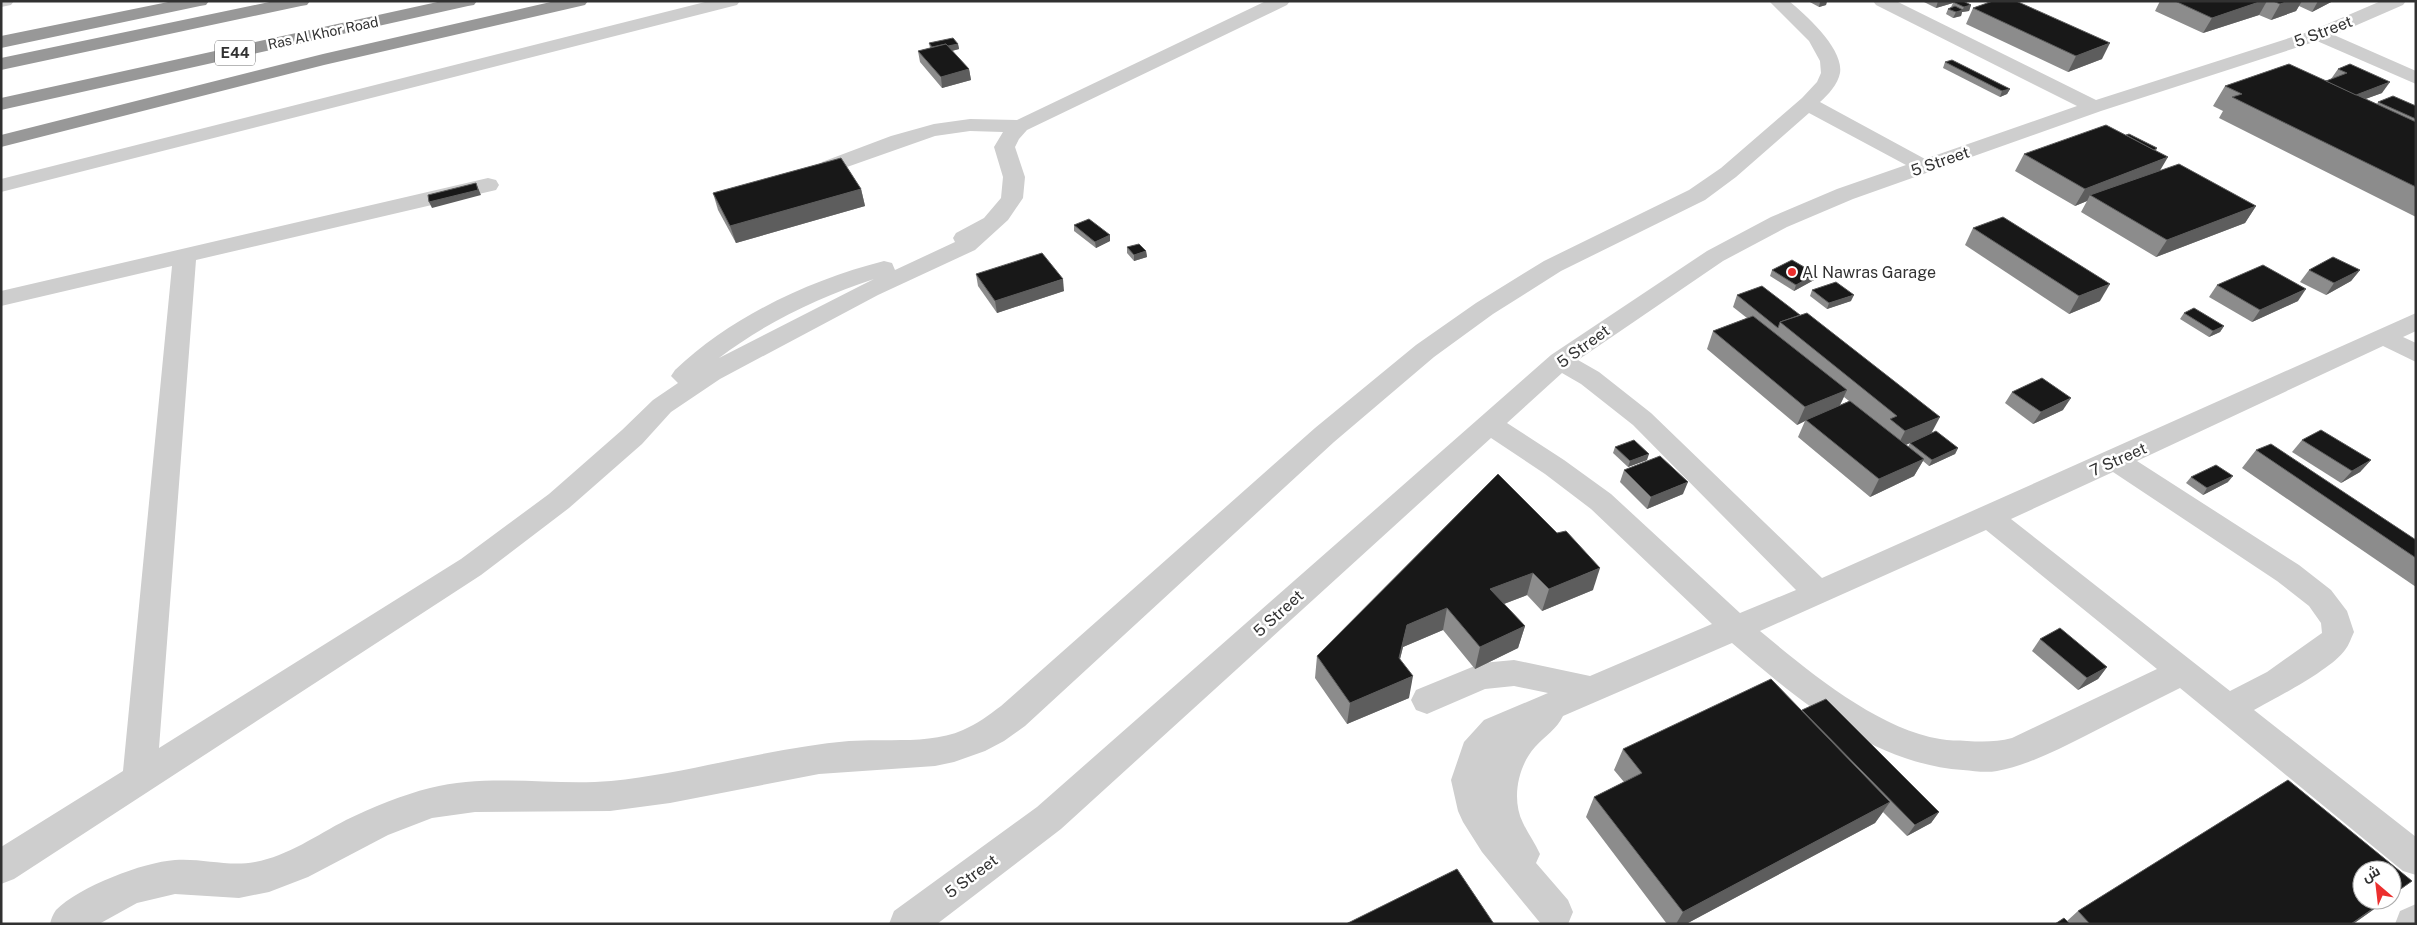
<svg xmlns="http://www.w3.org/2000/svg" width="2417" height="925" viewBox="0 0 2417 925" font-family="'Public Sans',Cairo,sans-serif">
	<rect width="100%" height="100%" fill="#fff"/>
	<g fill="none" stroke-linecap="round" stroke-linejoin="round">
		<g fill="#cecece" fill-rule="evenodd">
			<path d="M1,1H14L11,5L1,7Z"/>
			<path d="M709,1H740L737,5L1,192V179Z"/>
			<path d="M1266,1H1290L1287,5L1027,130L1019,139L1015,147L1025,177L1023,198L1008,220L975,250L878,295L720,379L671,412L642,444L569,508L481,575L14,879L1,884V847L123,771L172,266L1,306V291L488,178L496,180L499,185L496,190L196,260L159,748L461,559L549,494L622,430L653,400L678,383L671,376L675,370C731,317 809,280 884,261L892,263L895,270L955,242L953,238L956,233L984,218L1001,198L1003,177L994,147L1003,132L970,131L935,136L830,173L822,172L819,167L822,162L891,136L934,124L970,119L1017,120ZM874,279L862,285L719,358C765,323 819,297 874,279Z"/>
			<path d="M1769,1H1789C1806,15 1844,49 1840,73C1838,84 1828,95 1820,102L1925,159L2077,106L1876,5L1873,1H1896L2096,100L2311,31L2381,1H2406L2403,5L2334,35L2416,71V84L2317,41L2101,111L1853,199L1787,227L1723,261L1578,360L1599,372L1651,413L1822,578L2416,313V331L2403,337L2416,343V362L2383,346L2137,461L2299,565L2331,590L2347,611L2354,632C2351,638 2349,645 2345,650C2332,669 2276,698 2254,710L2416,837V875L2403,871L2180,688C2148,704 2116,720 2085,736C2057,750 2028,765 1997,771C1986,773 1974,771 1963,770C1873,764 1798,700 1732,643L1563,716C1557,729 1545,736 1535,747C1518,766 1511,799 1523,823C1528,834 1535,843 1540,854L1536,863L1568,900L1573,912L1568,924H1541L1482,852L1463,822L1458,811L1451,780L1464,742L1484,720L1548,693L1514,686L1485,689L1427,714L1416,710L1411,700L1416,690L1482,663L1514,660L1590,676L1712,624L1591,509L1545,474L1491,438L1061,829L937,924H889L894,911L1037,807L1551,355L1707,251L1771,217L1837,189L1906,165L1809,113L1736,177L1705,200L1561,271L1493,314L1434,357L1334,442L1025,726L1004,741L985,751L954,762L935,766L819,774L670,803L610,811L475,812L432,818L388,835L308,877L269,892L239,898L175,894L137,903L99,924H50C51,919 53,914 56,910C79,887 143,862 175,860C202,858 228,867 255,862C288,856 317,835 346,820C373,807 402,795 430,788C490,773 551,786 611,781C691,773 768,748 849,741C885,738 929,745 963,730C977,724 989,715 1001,706L1315,428L1416,345L1476,303L1544,261L1689,190L1721,168L1802,98L1817,82L1821,73L1820,61L1809,41ZM1562,373L1581,384L1633,425L1796,590L1740,613L1611,494L1564,460L1507,423ZM2113,472L2277,581L2309,606L2321,623L2322,633L2267,672L2230,691L2011,519ZM1986,530L2157,669L2012,738C1997,742 1983,742 1967,741C1958,740 1949,741 1940,739C1878,729 1808,671 1760,631Z"/>
			<path d="M2416,904V924H2395L2400,911Z"/>
		</g>
		<g fill="#989898" fill-rule="evenodd">
			<path d="M173,1H209L206,5L200,6L1,48V36Z"/>
			<path d="M274,1H310L307,5L301,6L1,70V58Z"/>
			<path d="M442,1H477L474,5L468,6L1,110V98Z"/>
			<path d="M555,1H588L585,5L324,65L1,147V135L323,54Z"/>
		</g>
	</g>
	<g fill="#8c8c8c" fill-rule="evenodd">
		<path d="M1808,1H1827L1826,5L1819,7Z"/>
		<path d="M1922,1H1963L1971,5L1969,11L1962,12L1961,16L1953,18L1946,14L1948,9L1951,7L1953,3L1936,8Z"/>
		<path d="M1984,1H2016L2102,59L2068,72L1966,24L1973,8L1988,3Z"/>
		<path d="M2160,1H2333L2312,12L2299,6L2296,11L2271,20L2259,15L2203,33L2155,11Z"/>
		<path d="M929,43L958,44L959,49L952,51L969,69L971,80L942,88L920,62L918,51L930,48Z"/>
		<path d="M1945,62L2010,89L2007,94L2000,97L1943,68Z"/>
		<path d="M2350,64L2382,93L2365,99L2377,104L2378,102L2416,106V217L2219,118L2223,111L2213,106L2225,86L2326,81L2331,79L2338,69Z"/>
		<path d="M2126,135L2157,148L2156,151L2160,170L2256,206L2245,223L2156,257L2081,212L2087,201L2075,206L2015,171L2024,154Z"/>
		<path d="M861,189L865,206L736,243L718,210L713,193Z"/>
		<path d="M1074,225L1110,235V241L1096,248L1074,231Z"/>
		<path d="M1973,228L2100,301L2069,314L1965,245Z"/>
		<path d="M1127,247L1146,251L1147,257L1134,261L1127,253Z"/>
		<path d="M1772,270L1816,274L1814,280L1794,291L1770,276Z"/>
		<path d="M2309,270H2360L2351,281L2326,295L2300,282Z"/>
		<path d="M976,274L1064,291L997,313L978,286Z"/>
		<path d="M2217,285L2298,301L2252,322L2209,297Z"/>
		<path d="M1762,286L1931,433L1958,448L1955,454L1929,466L1923,461L1914,476L1870,497L1798,437L1805,421L1797,425L1707,349L1713,331L1747,318L1733,307L1737,295ZM1844,397L1849,401L1840,405ZM1916,440L1910,443L1908,447L1906,445Z"/>
		<path d="M1812,290L1851,301L1827,309L1810,296Z"/>
		<path d="M2184,313L2224,326L2220,332L2209,337L2180,319Z"/>
		<path d="M2012,392L2063,410L2033,424L2005,403Z"/>
		<path d="M2302,440L2371,460L2360,472L2341,483L2292,452Z"/>
		<path d="M1615,447L1647,460L1628,467L1613,453Z"/>
		<path d="M2256,450L2416,540V587L2242,468Z"/>
		<path d="M1624,470L1683,494L1647,509L1620,482Z"/>
		<path d="M1498,474L1593,590L1542,611L1527,595L1504,604L1525,626L1518,648L1475,669L1443,630L1403,647L1400,659L1409,698L1347,724L1315,678L1317,656Z"/>
		<path d="M2191,477L2228,482L2203,495L2186,483Z"/>
		<path d="M2040,639L2107,667L2098,679L2078,690L2032,651Z"/>
		<path d="M1802,711L1939,812L1931,823L1907,836L1883,812L1875,823L1686,924H1667L1586,817L1594,797L1624,782L1614,770L1623,749Z"/>
		<path d="M2288,780L2412,881L2392,896V870H2362V900H2387L2353,924H2055L2064,918L2067,921L2078,911Z"/>
	</g>
	<g fill="#5d5d5d">
		<path d="M1822,1H1827L1826,5L1819,7L1820,2Z"/>
		<path d="M1938,1H1959L1953,2V3L1936,8Z"/>
		<path d="M2262,1H2267L2259,15L2203,33L2212,18Z"/>
		<path d="M2289,1H2302L2296,11L2271,20L2280,4Z"/>
		<path d="M2318,1H2333L2312,12Z"/>
		<path d="M1971,5L1969,11L1962,12L1961,16L1953,18L1956,12L1962,11L1964,7Z"/>
		<path d="M2110,43L2102,59L2068,72L2076,56Z"/>
		<path d="M958,44L959,49L935,55L934,49Z"/>
		<path d="M969,69L971,80L942,88L941,77Z"/>
		<path d="M2390,82L2382,93L2338,109L2346,98Z"/>
		<path d="M2010,89L2007,94L2000,97L2002,91Z"/>
		<path d="M2168,157L2158,174L2090,195L2087,201L2075,206L2085,189Z"/>
		<path d="M476,183L481,195L432,208L429,202Z"/>
		<path d="M861,189L865,206L736,243L730,226Z"/>
		<path d="M2256,206L2245,223L2156,257L2167,240Z"/>
		<path d="M1110,235V241L1096,248L1095,242Z"/>
		<path d="M1146,251L1147,257L1134,261V255Z"/>
		<path d="M2360,270L2351,281L2326,295L2334,283Z"/>
		<path d="M1816,274L1814,280L1794,291L1796,285Z"/>
		<path d="M1063,279L1064,291L997,313L995,301Z"/>
		<path d="M2110,284L2100,301L2069,314L2079,296Z"/>
		<path d="M2306,289L2298,301L2252,322L2260,310Z"/>
		<path d="M1854,295L1851,301L1827,309L1829,303Z"/>
		<path d="M2224,326L2220,332L2209,337L2213,331Z"/>
		<path d="M1847,390L1839,407L1806,420L1805,421L1797,425L1805,407Z"/>
		<path d="M2071,398L2063,410L2033,424L2041,412Z"/>
		<path d="M1940,417L1931,434L1896,449L1905,431Z"/>
		<path d="M1958,448L1955,454L1929,466L1932,460Z"/>
		<path d="M1649,454L1647,460L1628,467L1630,461Z"/>
		<path d="M1924,459L1914,476L1870,497L1879,479Z"/>
		<path d="M2371,460L2360,472L2341,483L2352,471Z"/>
		<path d="M2233,476L2228,482L2203,495L2207,488Z"/>
		<path d="M1688,482L1683,494L1647,509L1651,497Z"/>
		<path d="M1600,568L1593,590L1542,611L1549,589Z"/>
		<path d="M1533,573L1527,595L1485,611L1490,589Z"/>
		<path d="M1447,608L1443,630L1403,647L1395,679L1399,658L1407,625Z"/>
		<path d="M1525,626L1518,648L1475,669L1480,647Z"/>
		<path d="M2107,667L2098,679L2078,690L2087,678Z"/>
		<path d="M1413,676L1409,698L1347,724L1350,703Z"/>
		<path d="M1890,802L1875,823L1686,924H1676L1683,912Z"/>
		<path d="M1939,812L1931,823L1907,836L1915,825Z"/>
		<path d="M2385,900H2387L2353,924H2351Z"/>
	</g>
	<g fill="#181818" stroke="#5d5d5d">
		<path d="M1956,1H1963L1971,5L1964,7L1953,2Z"/>
		<path d="M1993,1H2016L2110,43L2076,56L1973,8Z"/>
		<path d="M2175,1H2262L2212,18Z"/>
		<path d="M2273,1H2289L2280,4Z"/>
		<path d="M1955,6L1963,10L1956,12L1948,9Z"/>
		<path d="M953,38L958,44L948,46L946,44L932,47L929,43Z"/>
		<path d="M946,44L969,69L941,77L918,51Z"/>
		<path d="M1952,60L2010,89L2002,91L1945,62Z"/>
		<path d="M2289,64L2416,122V187L2232,97L2242,94L2225,86Z"/>
		<path d="M2350,64L2390,82L2356,95L2326,81L2347,73L2338,69Z"/>
		<path d="M2393,96L2416,106V119L2378,102Z"/>
		<path d="M2106,125L2168,157L2085,189L2024,154Z"/>
		<path d="M2129,134L2157,148L2154,150L2126,135Z"/>
		<path d="M841,158L861,189L730,226L713,193Z"/>
		<path d="M2179,164L2256,206L2167,240L2090,195Z"/>
		<path d="M476,183L478,190L429,202L428,195Z"/>
		<path d="M2003,217L2110,284L2079,296L1973,228Z"/>
		<path d="M1089,219L1110,235L1095,242L1074,225Z"/>
		<path d="M1139,244L1146,251L1134,255L1127,247Z"/>
		<path d="M1042,253L1063,279L995,301L976,274Z"/>
		<path d="M2333,257L2360,270L2334,283L2309,270Z"/>
		<path d="M1792,260L1816,274L1796,285L1772,270Z"/>
		<path d="M2263,265L2306,289L2260,310L2217,285Z"/>
		<path d="M1836,282L1854,295L1829,303L1812,290Z"/>
		<path d="M1762,286L1800,315L1780,322L1778,328L1737,295Z"/>
		<path d="M2194,308L2224,326L2213,331L2184,313Z"/>
		<path d="M1807,313L1940,417L1905,431L1890,419L1897,416L1780,322Z"/>
		<path d="M1753,316L1847,390L1805,407L1713,331Z"/>
		<path d="M2042,378L2071,398L2041,412L2012,392Z"/>
		<path d="M1850,401L1924,459L1879,479L1806,420Z"/>
		<path d="M2321,430L2371,460L2352,471L2302,440Z"/>
		<path d="M1936,431L1958,448L1932,460L1910,443Z"/>
		<path d="M1634,440L1649,454L1630,461L1615,447Z"/>
		<path d="M2271,444L2416,540V558L2256,450Z"/>
		<path d="M1660,456L1688,482L1651,497L1624,470Z"/>
		<path d="M2216,465L2233,476L2207,488L2191,477Z"/>
		<path d="M1498,474L1557,533L1566,531L1600,568L1549,589L1533,573L1490,589L1525,626L1480,647L1447,608L1407,625L1399,658L1413,676L1350,703L1317,656Z"/>
		<path d="M2060,628L2107,667L2087,678L2040,639Z"/>
		<path d="M1771,679L1890,802L1683,912L1594,797L1642,773L1623,749Z"/>
		<path d="M1826,699L1939,812L1915,825L1802,710Z"/>
		<path d="M2288,780L2412,881L2392,895V870H2362V900H2385L2351,924H2090L2078,911Z"/>
		<path d="M1457,869L1494,924H1346Z"/>
		<path d="M2064,918L2070,924H2055Z"/>
	</g>
	<circle fill="#ec2f2e" stroke="#fff" stroke-width="2" cx="1792" cy="272" r="5"/>
	<g text-anchor="middle" stroke-width="5" stroke-linejoin="round" paint-order="stroke">
		<g font-size="14" fill="#313131" stroke="#fff">
			<text transform="translate(323 33) rotate(-12)" y="5">Ras Al Khor Road</text>
		</g>
		<rect fill="#fff" stroke="#6f6f6f" stroke-width="1" x="215" y="40.5" width="40" height="25" rx="4"/>
		<g font-size="15" font-weight="bold" fill="#313131">
			<text x="235" y="58">E44</text>
		</g>
		<g font-size="16" fill="#313131" stroke="#fff">
			<text transform="translate(2323 31) rotate(-21)" y="6">5 Street</text>
			<text transform="translate(1940 161) rotate(-19)" y="6">5 Street</text>
			<text transform="translate(1583 346) rotate(-36)" y="6">5 Street</text>
			<text transform="translate(2118 459) rotate(-24)" y="6">7 Street</text>
			<text transform="translate(1278 613) rotate(-42)" y="6">5 Street</text>
			<text transform="translate(971 876) rotate(-37)" y="6">5 Street</text>
		</g>
		<g font-size="16" fill="#313131" stroke="#fff" text-anchor="start">
			<text x="1802" y="278">Al Nawras Garage</text>
		</g>
	</g>
	<rect width="2417" height="925" fill="none" stroke="#313131" stroke-width="5"/>
	<g transform="translate(2377 885) rotate(332)"><circle r="24" fill="#ffffff" stroke="#adadad"/>
	<path d="M0-4L9 19L0 12L-9 19Z" fill="#ec2f2e"/>
	<text y="-8" font-size="14" font-weight="bold" text-anchor="middle" fill="#313131">ش</text>
	</g>
</svg>
